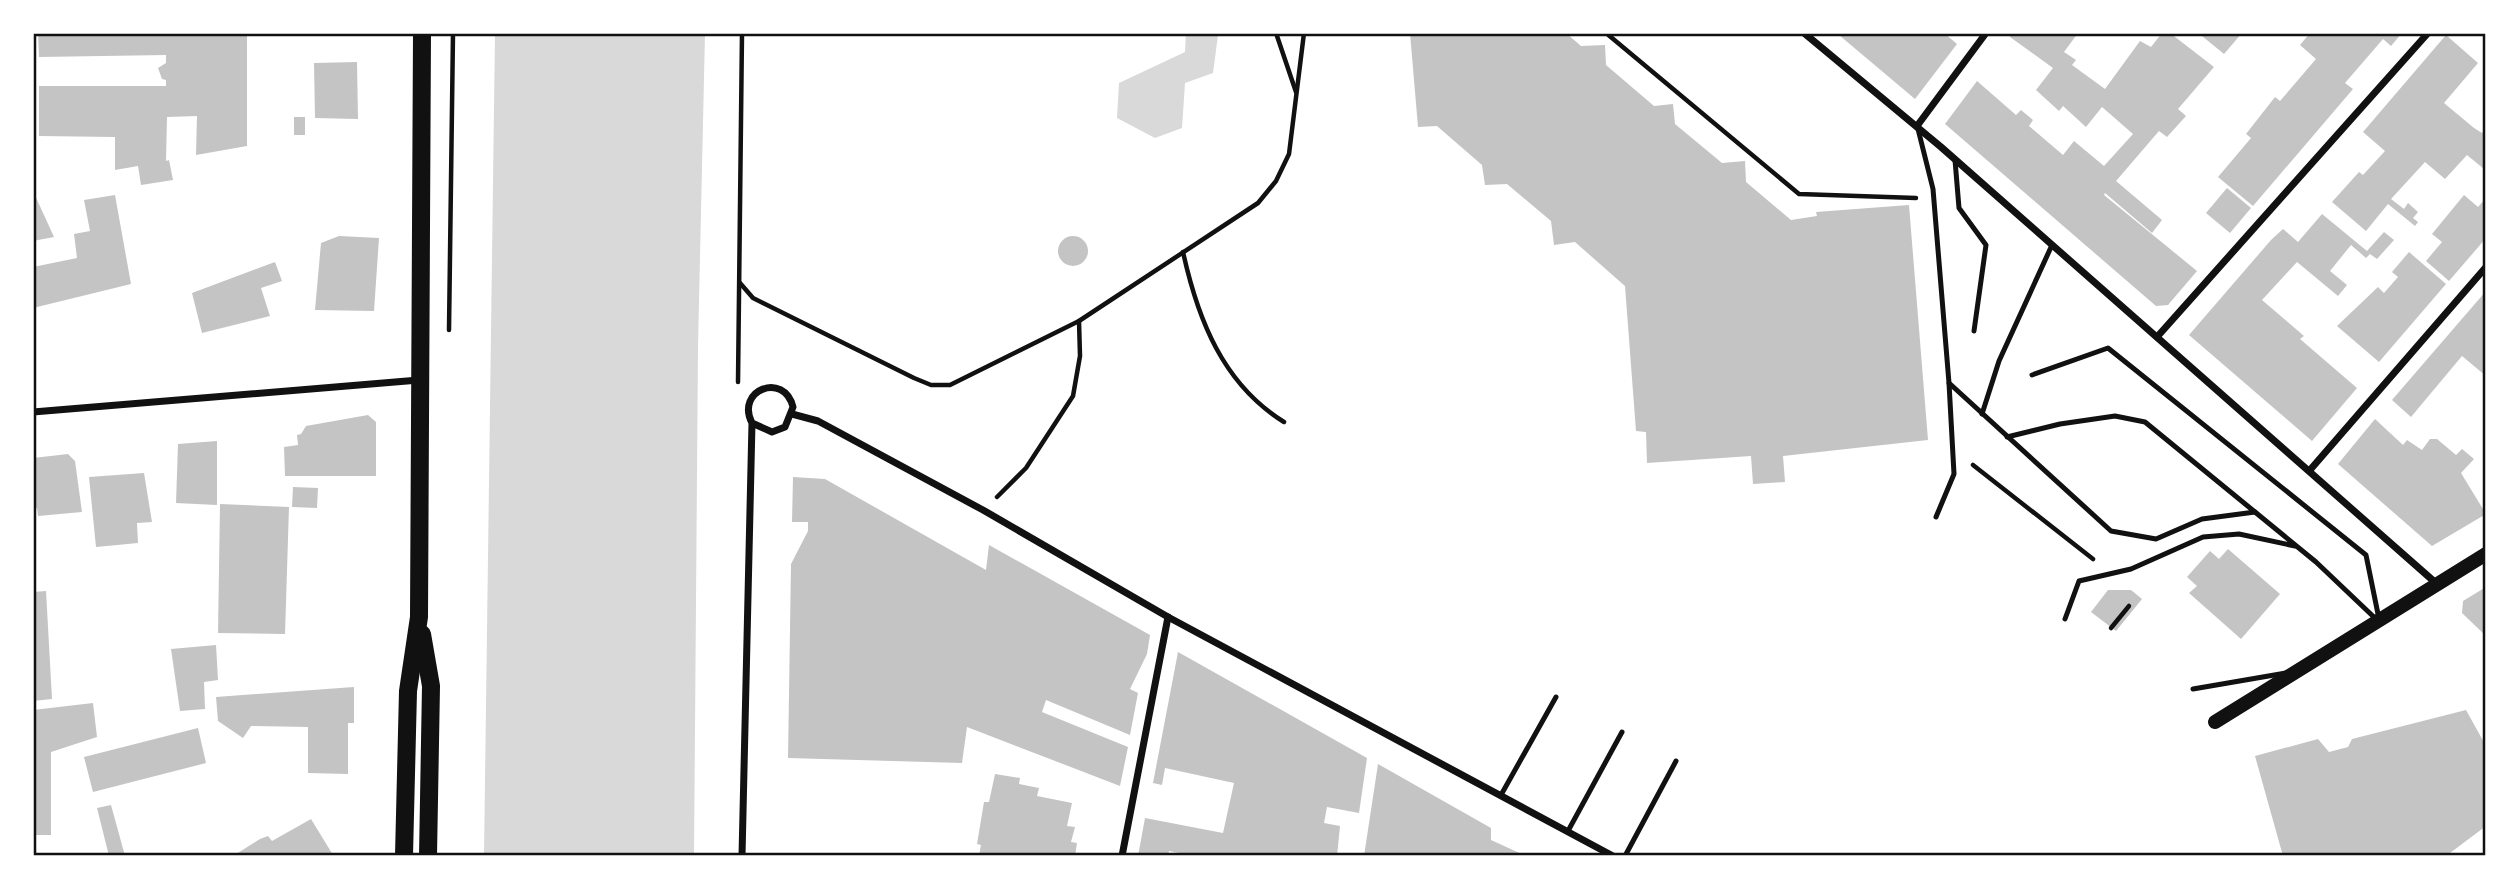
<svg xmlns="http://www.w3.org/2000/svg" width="2519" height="889" viewBox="0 0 2519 889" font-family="'Alegreya Sans',sans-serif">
	<rect width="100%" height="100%" fill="#fff"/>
	<g fill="#d9d9d9">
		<path d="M495,33H705L698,347L694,856H484Z"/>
		<path d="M1186,33L1218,35L1213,73L1185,83L1182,128L1155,138L1117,118L1119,83L1185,52Z"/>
	</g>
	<g fill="#c4c4c4">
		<path d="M38,33H247V146L196,155L197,116L167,117L166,161L169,160L173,180L141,185L138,166L115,170V137L39,136V86H166V80L162,79L158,68L166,63V55L39,57Z"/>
		<path d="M1410,33H1566L1581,46L1605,45L1606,65L1654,106L1673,104L1675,124L1722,163L1745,161L1746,182L1791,220L1817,216L1816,212L1909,205L1928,440L1783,456L1785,482L1753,484L1751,456L1647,463L1646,432L1636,431L1625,286L1575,242L1554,245L1551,221L1507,184L1485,185L1482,165L1437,126L1418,127Z"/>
		<path d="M1840,33H1944L1957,44L1915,99L1839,35Z"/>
		<path d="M2012,33H2078L2064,52L2076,60L2072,65L2105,89L2140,41L2151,47L2162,33H2170L2214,67L2178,109L2186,116L2167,137L2159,131L2116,181L2162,220L2152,233L2105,193L2104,195L2197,271L2168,305L2156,306L1945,124L1977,81L2016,115L2021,110L2033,120L2029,126L2063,155L2074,141L2104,166L2133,134L2102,107L2086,127L2063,106L2059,111L2036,90L2053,68L2010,37Z"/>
		<path d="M2204,33H2242L2224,54L2202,36Z"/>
		<path d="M2310,33H2402L2391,46L2383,39L2345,83L2353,89L2253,206L2218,177L2251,138L2246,134L2275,97L2280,101L2316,59L2300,45Z"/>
		<path d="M2446,35L2478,63L2444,103L2474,128L2482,133L2486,129V167L2484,169L2467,155L2445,179L2425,162L2391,199L2404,209L2408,203L2418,212L2413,218L2418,222L2415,226L2388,204L2366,231L2332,202L2359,172L2363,175L2385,151L2363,132Z"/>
		<path d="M357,62L358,119L315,118L314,63Z"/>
		<rect x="294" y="117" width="11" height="18"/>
		<path d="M2227,188L2251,208L2230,233L2206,213Z"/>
		<path d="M33,191L54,237L33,241Z"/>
		<path d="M115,195L131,284L33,308V267L77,258L74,234L90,231L84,200Z"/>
		<path d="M2464,195L2478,207L2486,198V238L2449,281L2426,261L2442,242L2432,234Z"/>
		<path d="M2322,214L2367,251L2384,232L2394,240L2377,259L2370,254L2366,258L2351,245L2330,271L2347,285L2338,296L2297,262L2262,300L2304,336L2300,339L2357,388L2312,441L2189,335L2271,240L2283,229L2298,242Z"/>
		<circle cx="1073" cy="251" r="15"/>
		<path d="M339,236L379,238L374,311L315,310L321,243Z"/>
		<path d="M2409,252L2446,284L2379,362L2337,326L2378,287L2384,293L2398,277L2392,272Z"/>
		<path d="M275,262L282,281L261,288L270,316L202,333L192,293Z"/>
		<path d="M2486,291V376L2462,356L2411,417L2392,400Z"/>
		<path d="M368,415L376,422V476H285L284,447L298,445L297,435L301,434L306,426Z"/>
		<path d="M2375,419L2403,445L2407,440L2422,450L2430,439H2437L2456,455L2462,449L2474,459L2461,473L2486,514L2432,546L2338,464Z"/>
		<path d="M217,441V505L176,503L178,444Z"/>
		<path d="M68,454L75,461L82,512L38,516L37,508H33V458Z"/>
		<path d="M144,473L152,522L137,523L138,543L96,547L89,477Z"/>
		<path d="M793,477L825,479L986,570L989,545L1150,635L1147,654L1130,689L1138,693L1130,735L1046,700L1042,712L1128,747L1120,786L967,727L962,763L788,758L791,564L808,531V522H792Z"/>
		<path d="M293,487L318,488L317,508L292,507Z"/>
		<path d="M220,504L289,507L285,634L218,633Z"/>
		<path d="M2228,549L2280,594L2241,639L2189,593L2197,586L2187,577L2210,551L2219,559Z"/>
		<path d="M2486,587V636L2462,613L2463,601Z"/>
		<path d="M2108,590H2131L2142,599L2116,631L2091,612Z"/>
		<path d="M46,591L52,699L33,701V592Z"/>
		<path d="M216,645L218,680L204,682L205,709L180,711L171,649Z"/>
		<path d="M1178,652L1367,758L1359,813L1327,807L1324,823L1340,826L1337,856H1193L1169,851L1168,856H1138L1145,818L1223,833L1234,783L1165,768L1162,785L1153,783Z"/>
		<path d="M354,687V723H348V774L308,773V727L251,726L243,738L218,721L216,697Z"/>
		<path d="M93,703L97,737L51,752V835H33V710Z"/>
		<path d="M2466,710L2486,746V826L2446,856H2283L2255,756L2318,739L2329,752L2348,747L2352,739Z"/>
		<path d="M198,728L206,763L93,792L84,757Z"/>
		<path d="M1378,764L1491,828V840L1526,856H1364Z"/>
		<path d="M995,774L1020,778L1019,784L1039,788L1037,796L1072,803L1067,826L1075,827L1071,842L1077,843L1075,856H979L981,845L977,844L984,802H989Z"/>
		<path d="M111,805L125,856H109L97,808Z"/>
		<path d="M311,819L333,855L233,856L260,839L268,836L272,841Z"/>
	</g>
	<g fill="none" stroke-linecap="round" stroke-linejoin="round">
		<g stroke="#111" stroke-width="4.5">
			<path d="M1276,33L1296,92"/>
			<path d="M1606,33L1799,194L1916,198"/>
			<path d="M1183,252C1198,320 1223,384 1284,422"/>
			<path d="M740,283L753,298L914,378L931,385H950L1079,321L1258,203L1276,181L1289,154L1304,33"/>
			<path d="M449,330L453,33"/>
			<path d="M738,382L742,33"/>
			<path d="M1973,465L2093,559"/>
			<path d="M997,497L1026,468L1073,396L1080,356L1079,321"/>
			<path d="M2111,628L2129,606"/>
		</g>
		<g stroke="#111" stroke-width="5">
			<path d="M1918,129L1933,189L1949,383L2111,531L2156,539L2202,519L2255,512L2316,562L2377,620"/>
			<path d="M1955,160L1959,208L1986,245L1974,331"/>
			<path d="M2032,375L2108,348L2366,555L2379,619"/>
			<path d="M1982,414L1999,361L2052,245"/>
			<path d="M2007,437L2060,424L2115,416L2145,422L2255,512"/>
			<path d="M1936,517L1954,474L1949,383"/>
			<path d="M2065,619L2079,581L2131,569L2203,537L2239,534L2295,546"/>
			<path d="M2193,689L2286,673"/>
			<path d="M1501,795L1556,697"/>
			<path d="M1568,831L1622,732"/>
			<path d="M1625,856L1676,761"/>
		</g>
		<g stroke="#111" stroke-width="7">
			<path d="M1804,33L1941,147L2437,584"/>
			<path d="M1917,126L1986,33"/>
			<path d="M2157,337L2428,33"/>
			<path d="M33,412L419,380"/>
			<path d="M792,414L818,421L983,510L1168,617L1613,856"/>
			<path d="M2310,470L2486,267"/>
			<path d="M742,856L752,423C735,390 784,371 793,407L785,427L772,432L752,423"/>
			<path d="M1122,856L1168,617"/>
		</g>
		<path stroke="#111" stroke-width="14" d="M2215,722L2486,554"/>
		<g stroke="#111" stroke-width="18">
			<path d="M422,634L431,686L428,856"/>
			<path d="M404,856L408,691L419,617L422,33"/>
		</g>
	</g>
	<rect width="2519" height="889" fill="none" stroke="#ffffff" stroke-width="70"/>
	<rect x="35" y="35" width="2449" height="819" fill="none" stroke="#111" stroke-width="2.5"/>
</svg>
